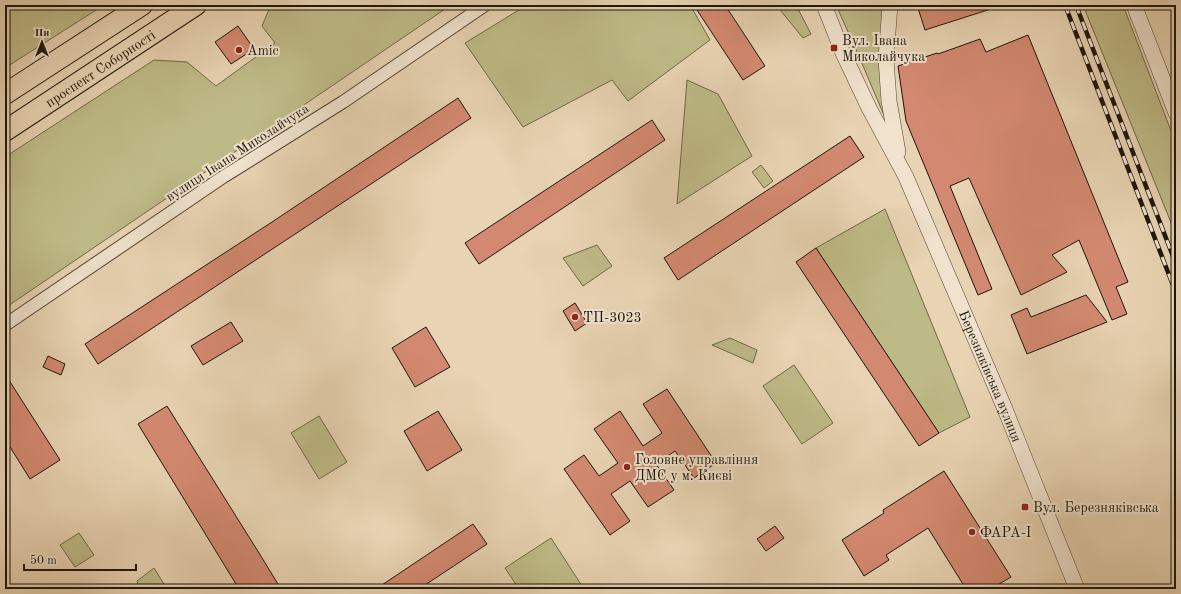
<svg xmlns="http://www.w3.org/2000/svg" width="1181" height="594" viewBox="0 0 1181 594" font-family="'Old Standard TT',serif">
	<rect width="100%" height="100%" fill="#e8d3b2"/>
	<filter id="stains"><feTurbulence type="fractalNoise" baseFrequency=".005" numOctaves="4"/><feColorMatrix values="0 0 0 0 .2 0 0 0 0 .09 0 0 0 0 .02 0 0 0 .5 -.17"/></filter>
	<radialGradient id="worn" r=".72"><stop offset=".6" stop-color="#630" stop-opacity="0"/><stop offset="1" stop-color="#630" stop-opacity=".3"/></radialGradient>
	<g fill="#beba87" stroke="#6e6848">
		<path d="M5,5H104L5,68Z"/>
		<path d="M271,5H451L5,308V157L154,60L187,62L216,86L275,43L262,26Z"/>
		<path d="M527,5H701L693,10L710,40L628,101L612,80L523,127L465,43Z"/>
		<path d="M776,5H796L811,34L803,38Z"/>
		<path d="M836,5H885L886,120L858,54Z"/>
		<path d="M1083,5H1123L1176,144V235Z"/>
		<path d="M687,80L718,94L752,156L677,204Z"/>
		<path d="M761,165L773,181L764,188L752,172Z"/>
		<path d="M885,209L970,417L939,433L816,248Z"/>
		<path d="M597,245L612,266L583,286L563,258Z"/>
		<path d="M730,338L757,350L753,363L712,345Z"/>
		<path d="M794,365L833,423L802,444L763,386Z"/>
		<path d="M319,416L347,462L319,479L291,433Z"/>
		<path d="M79,533L94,555L75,567L60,545Z"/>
		<path d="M551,538L584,589H519L505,568Z"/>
		<path d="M154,568L167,589H139L137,581Z"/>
	</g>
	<g fill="#d38971" stroke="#1d150a">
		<path d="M705,5H725L765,66L743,80L697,10Z"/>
		<path d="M917,5H994V8L925,30Z"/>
		<path d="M238,26L254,49L231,64L215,42Z"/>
		<path d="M1028,35L1128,282L1116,287L1127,314L1112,320L1079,240L1052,255L1067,272L1021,295L969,178L950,186L992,289L978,295L906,121L898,66L937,53L938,54L980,39L986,52Z"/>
		<path d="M458,98L471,118L98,364L85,344L272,222Z"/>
		<path d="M652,120L665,140L479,264L465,243Z"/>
		<path d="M850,136L864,157L678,280L664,258Z"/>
		<path d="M816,248L939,433L919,446L796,262Z"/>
		<path d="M1086,295L1107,322L1027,354L1011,315L1027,308L1031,317Z"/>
		<path d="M575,303L587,323L575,331L563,311Z"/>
		<path d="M231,322L243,341L203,365L191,346Z"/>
		<path d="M426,327L450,367L415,387L392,348Z"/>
		<path d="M48,356L65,364L61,375L43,367Z"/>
		<path d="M5,374L60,460L30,479L5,439Z"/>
		<path d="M667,389L716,463L694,478L675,451L656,464L674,490L648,507L630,481L611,494L630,521L610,535L564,469L584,455L599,476L618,463L594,429L620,411L643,446L662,433L643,404Z"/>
		<path d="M167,406L259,553L281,589H239L138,424Z"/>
		<path d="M438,411L462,450L427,471L404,431Z"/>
		<path d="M944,471L1011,577L991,589H966L928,528L886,555L889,560L864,576L842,540L884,513L883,510Z"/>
		<path d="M473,524L487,544L419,589H376Z"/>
		<path d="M775,526L784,538L766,551L757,539Z"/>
	</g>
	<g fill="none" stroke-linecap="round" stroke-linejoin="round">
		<g stroke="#504434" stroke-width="14">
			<path id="minor" d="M5,325L223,177L343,102L485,5"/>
		</g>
		<g stroke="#504434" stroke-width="16">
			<g id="tertiary">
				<path id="s1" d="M824,5L843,53L869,108L906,177L1005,409L1077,589"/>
				<path d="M890,5L886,59L889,101L898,152"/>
				<path d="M1134,5L1176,113"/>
			</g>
		</g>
		<g stroke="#1d150a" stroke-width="22">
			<g id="trunk">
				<path d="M5,94L142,5"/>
				<path id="s2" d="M5,131L196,5"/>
			</g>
		</g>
		<use href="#minor" stroke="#f0e2cd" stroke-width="12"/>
		<use href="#tertiary" stroke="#f0e2cd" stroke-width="15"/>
		<use href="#trunk" stroke="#e8d3b2" stroke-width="20"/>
		<g stroke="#1d150a" stroke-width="4.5">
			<g id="rail">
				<path d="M1065,5L1176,293"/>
				<path d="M1076,5L1176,264"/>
			</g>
		</g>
		<use href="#rail" stroke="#f0e2cd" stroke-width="3" stroke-dasharray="9" stroke-linecap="butt"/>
	</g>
	<g fill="#8f2418" stroke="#f0e2cd" stroke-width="1.5">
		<rect x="830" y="44" width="8" height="8" rx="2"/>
		<circle cx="239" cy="50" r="4"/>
		<circle cx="575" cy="317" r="4"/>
		<circle cx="627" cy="467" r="4"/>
		<rect x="1021" y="503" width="8" height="8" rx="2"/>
		<circle cx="972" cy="532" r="4"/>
	</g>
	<g text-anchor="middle" stroke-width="4" stroke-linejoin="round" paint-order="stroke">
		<g font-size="14" fill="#1d150a" stroke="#f0e2cd" text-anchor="start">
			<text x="842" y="45">Вул. Івана<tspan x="842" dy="16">Миколайчука</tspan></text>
			<text x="247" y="55">Amic</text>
			<text x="583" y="322">ТП-3023</text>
			<text x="635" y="464">Головне управління<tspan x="635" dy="16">ДМС у м. Києві</tspan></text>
			<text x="1033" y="512">Вул. Березняківська</text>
			<text x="980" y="537">ФАРА-І</text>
		</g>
		<g font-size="14" fill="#1d150a" stroke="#f0e2cd">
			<text dy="5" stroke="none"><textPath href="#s2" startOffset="114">проспект Соборності</textPath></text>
			<text transform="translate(237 152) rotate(-33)" y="5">вулиця Івана Миколайчука</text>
			<text dy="5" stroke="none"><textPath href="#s1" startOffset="407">Березняківська вулиця</textPath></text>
		</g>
	</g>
	<rect width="1181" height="594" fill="none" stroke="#e8d3b2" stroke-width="20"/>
	<rect x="6" y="6" width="1169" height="582" fill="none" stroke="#1d150a" stroke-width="2"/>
	<rect x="10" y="10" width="1161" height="574" fill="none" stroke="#1d150a"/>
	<g transform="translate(42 42)" stroke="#f0e2cd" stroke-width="3" paint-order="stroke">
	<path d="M0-3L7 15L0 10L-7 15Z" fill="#1d150a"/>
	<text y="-6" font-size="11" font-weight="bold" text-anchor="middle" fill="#1d150a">Пн</text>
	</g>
	<path d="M24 564v6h112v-6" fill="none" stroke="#1d150a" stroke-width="2"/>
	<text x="30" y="564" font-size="12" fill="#1d150a" stroke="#f0e2cd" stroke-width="3" paint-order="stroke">50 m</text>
	<rect width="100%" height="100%" filter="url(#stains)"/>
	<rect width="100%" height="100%" fill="url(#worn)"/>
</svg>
